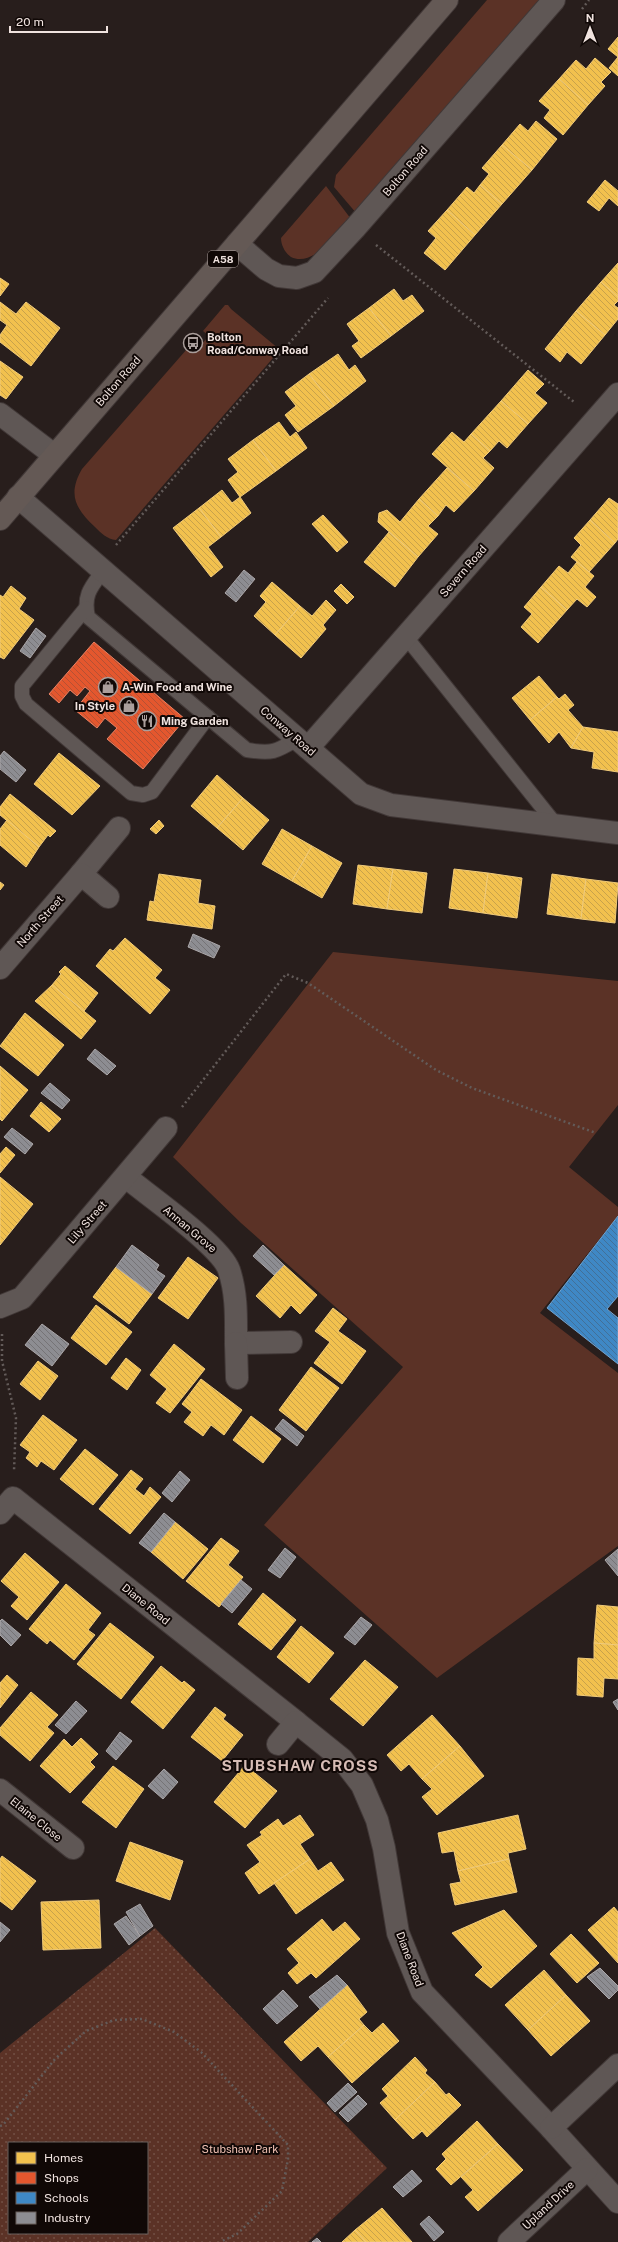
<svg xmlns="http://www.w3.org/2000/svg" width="618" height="2242" viewBox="0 0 618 2242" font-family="'Public Sans',sans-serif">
	<defs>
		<pattern id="park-dots" width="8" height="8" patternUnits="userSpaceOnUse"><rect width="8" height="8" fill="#5b3226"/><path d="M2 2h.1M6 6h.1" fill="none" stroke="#735045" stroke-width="1.8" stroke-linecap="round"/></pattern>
		<pattern id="homes-back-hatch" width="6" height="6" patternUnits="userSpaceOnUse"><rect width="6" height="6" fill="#f2c14e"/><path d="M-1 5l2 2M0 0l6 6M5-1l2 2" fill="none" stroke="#c8a24b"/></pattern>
		<pattern id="shops-back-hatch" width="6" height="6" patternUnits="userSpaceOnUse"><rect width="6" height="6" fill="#e4572e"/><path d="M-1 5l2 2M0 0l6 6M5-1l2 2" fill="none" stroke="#b55134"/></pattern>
		<pattern id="schools-back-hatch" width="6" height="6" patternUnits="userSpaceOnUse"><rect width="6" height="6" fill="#3f88c5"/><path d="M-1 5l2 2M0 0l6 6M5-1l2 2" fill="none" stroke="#427098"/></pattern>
		<pattern id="industry-back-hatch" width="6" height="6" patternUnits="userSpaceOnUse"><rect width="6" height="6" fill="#8d8d92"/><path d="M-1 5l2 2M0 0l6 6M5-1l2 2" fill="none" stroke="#757376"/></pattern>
	</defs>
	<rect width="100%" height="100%" fill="#281e1c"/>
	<g fill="#5b3226">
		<path d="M487,0H541L357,214L334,187L336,175Z"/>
		<path d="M326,186L351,219C338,233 313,268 291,257C285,253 281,245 281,238Z"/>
		<path d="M225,305H228L231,309L279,349V351L116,540C107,539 101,533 95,527C76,509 67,495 82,469L187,349L193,353L209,336L203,331Z"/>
		<path d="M333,952L618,981V1105L569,1167L618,1207V1216L540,1313L618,1373V1546L437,1678L264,1525L403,1367L241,1223L173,1157Z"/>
	</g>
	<path fill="url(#park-dots)" fill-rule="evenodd" d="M155,1928L387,2168L308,2242H0V2053ZM9,2143H147V2233H9Z"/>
	<g fill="url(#homes-back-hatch)" stroke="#f1cb7a">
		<path d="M618,37V57L608,49Z"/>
		<path d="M618,57V76L609,68Z"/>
		<path d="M595,58L611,72L601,82L605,86L588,105L559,79L576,60L586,69Z"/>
		<path d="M559,79L588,105L563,135L544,118L550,110L539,101Z"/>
		<path d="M536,121L557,139L532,170L502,145L520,124L528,131Z"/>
		<path d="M502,145L532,170L502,204L480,185L489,174L482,168Z"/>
		<path d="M605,180L618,191V206L609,198L599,211L587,202Z"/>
		<path d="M480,185L502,204L475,235L447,210L467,187L474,193Z"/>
		<path d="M447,210L475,235L445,270L424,253L436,238L428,231Z"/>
		<path d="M618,263V297L601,282Z"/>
		<path d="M0,278L9,284L0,296Z"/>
		<path d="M601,282L618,297V301L614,305L618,308V319L605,335L576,311Z"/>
		<path d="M394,289L403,301L412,295L424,311L391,336L369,308Z"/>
		<path d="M0,302L16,314L26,302L60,328L31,366L0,342V335L7,325L0,320Z"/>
		<path d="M369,308L391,336L361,358L352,346L359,341L347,324Z"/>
		<path d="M576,311L605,335L581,364L567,352L560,362L545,349Z"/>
		<path d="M338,354L349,370L355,365L366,381L334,406L309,374Z"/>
		<path d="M0,361L23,377L6,399L0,395Z"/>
		<path d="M528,370L544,384L535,393L547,403L528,424L501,401Z"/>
		<path d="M309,374L334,406L298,432L285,415L296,406L285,392Z"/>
		<path d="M501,401L528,424L507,448L499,441L490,451L471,434Z"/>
		<path d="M279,422L290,437L296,432L307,448L276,471L253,440Z"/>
		<path d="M452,432L464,442L471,434L490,451L483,458L494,468L474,491L432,454Z"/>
		<path d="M253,440L276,471L240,497L228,480L238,472L228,459Z"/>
		<path d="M447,468L474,491L454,512L446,505L438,516L419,499Z"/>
		<path d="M222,490L232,503L240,497L251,513L221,537L199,508Z"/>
		<path d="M609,498L618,504V539L615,543L590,520Z"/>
		<path d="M419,499L438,516L428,526L438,534L418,557L378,522L379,513L387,510L400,522Z"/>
		<path d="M199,508L221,537L208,547L223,567L211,577L173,528Z"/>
		<path d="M323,515L348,542L337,552L312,524Z"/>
		<path d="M590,520L615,543L589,572L571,557L581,545L574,538Z"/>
		<path d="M389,532L418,557L395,587L364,562Z"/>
		<path d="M577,562L594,576L585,587L596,597L587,607L577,599L567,610L541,587L559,566L568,573Z"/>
		<path d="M272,582L300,606L275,635L254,616L266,602L260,596Z"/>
		<path d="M341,584L354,597L347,604L334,591Z"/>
		<path d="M11,586L26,598L19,609L34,620L4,659L0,657V595L3,597Z"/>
		<path d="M541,587L567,610L538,643L521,627L532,614L524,607Z"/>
		<path d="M326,600L336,610L323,625L326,629L301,658L275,635L300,606L312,616Z"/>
		<path d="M539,676L557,697L530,720L512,698Z"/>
		<path d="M565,694L574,705L568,710L583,727L571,748L559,732L549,743L530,720L557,697L559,699Z"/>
		<path d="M583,727L618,732V772L592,768L594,752L571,748Z"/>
		<path d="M59,753L100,786L72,815L34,784Z"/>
		<path d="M217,775L243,798L217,828L191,806Z"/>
		<path d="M10,794L56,831L50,837L48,835L39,847L0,815V807Z"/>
		<path d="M243,798L269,820L243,850L217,828Z"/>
		<path d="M7,820L39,847L26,867L0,845V829Z"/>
		<path d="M159,820L164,826L156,834L150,829Z"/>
		<path d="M282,829L312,846L292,881L262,864Z"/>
		<path d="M312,846L342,863L322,898L292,881Z"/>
		<path d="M358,865L393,869L387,909L353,904Z"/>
		<path d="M393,869L427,873L422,913L387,909Z"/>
		<path d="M454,869L488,873L483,913L449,908Z"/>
		<path d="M488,873L522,878L517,918L483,913Z"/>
		<path d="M159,874L201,880L198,903L215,906L212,929L147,920L150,901L154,902Z"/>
		<path d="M552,874L586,879L581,919L547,914Z"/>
		<path d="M586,879L618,883L615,923L581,919Z"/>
		<path d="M0,882L4,885L0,890Z"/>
		<path d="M125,938L162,970L155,978L170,990L150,1014L96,966L110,949L113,951Z"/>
		<path d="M65,966L98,993L84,1011L52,985L61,974L59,972Z"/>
		<path d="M52,985L96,1021L81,1039L35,1001Z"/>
		<path d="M25,1013L64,1045L38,1076L0,1046Z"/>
		<path d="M0,1066L28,1090L2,1121L0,1119Z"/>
		<path d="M41,1102L61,1119L49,1132L30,1116Z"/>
		<path d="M6,1147L15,1155L0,1173V1154Z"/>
		<path d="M0,1177L33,1204L0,1245Z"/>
		<path d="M188,1257L218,1278L188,1319L158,1298Z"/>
		<path d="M284,1265L317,1295L300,1314L291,1305L280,1318L256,1296Z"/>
		<path d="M116,1267L152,1294L129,1324L93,1297Z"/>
		<path d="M96,1305L132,1332L106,1365L71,1338Z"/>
		<path d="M333,1308L347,1319L338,1331L366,1351L342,1384L314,1363L330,1342L315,1331Z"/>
		<path d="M174,1344L205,1369L170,1413L156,1403L167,1389L150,1375Z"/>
		<path d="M126,1358L141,1370L127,1390L111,1378Z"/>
		<path d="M38,1361L58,1376L40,1400L20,1384Z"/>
		<path d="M311,1367L339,1388L306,1431L279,1410Z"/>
		<path d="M201,1379L242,1410L224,1435L211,1425L203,1436L184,1422L192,1412L182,1404Z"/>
		<path d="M43,1415L77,1440L54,1470L41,1461L37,1467L26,1458L30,1452L20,1445Z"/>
		<path d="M251,1416L281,1439L263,1463L233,1440Z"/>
		<path d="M85,1449L118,1475L93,1505L60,1479Z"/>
		<path d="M131,1470L143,1479L135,1489L144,1496L150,1487L161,1497L130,1534L99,1509Z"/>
		<path d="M175,1522L208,1549L183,1579L151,1552Z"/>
		<path d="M221,1538L239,1551L228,1565L243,1577L219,1607L186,1581Z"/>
		<path d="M25,1553L59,1582L27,1620L11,1606L19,1597L1,1581Z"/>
		<path d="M66,1584L101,1613L88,1630L95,1635L74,1660L50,1640L47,1644L29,1629Z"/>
		<path d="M263,1593L296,1620L271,1650L238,1624Z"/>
		<path d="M597,1605L618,1607V1645L594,1643Z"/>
		<path d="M110,1623L154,1657L121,1699L77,1664Z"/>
		<path d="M301,1626L334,1653L309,1683L277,1657Z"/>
		<path d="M594,1643L618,1645V1679L604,1678L603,1697L577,1695L578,1658L594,1659Z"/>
		<path d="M365,1660L398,1687L363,1726L330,1699Z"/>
		<path d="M161,1666L182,1683L184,1681L195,1690L163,1729L131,1702Z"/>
		<path d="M7,1675L18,1685L0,1708V1683Z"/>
		<path d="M31,1692L58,1715L47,1727L54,1733L30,1761L0,1735V1728Z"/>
		<path d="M215,1707L226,1715L223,1719L243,1735L222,1761L191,1737Z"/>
		<path d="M432,1715L460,1746L422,1779L409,1764L401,1771L387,1755Z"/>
		<path d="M81,1738L98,1754L90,1762L95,1767L70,1793L40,1766L64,1739L72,1747Z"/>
		<path d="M460,1746L484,1776L437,1815L422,1797L432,1789L422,1779Z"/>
		<path d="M245,1765L277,1791L245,1828L214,1802Z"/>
		<path d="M113,1766L144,1789L116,1828L82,1802Z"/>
		<path d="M300,1815L314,1835L300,1844L310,1859L259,1894L245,1873L260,1862L247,1845L262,1835L260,1832L278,1819L283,1826Z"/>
		<path d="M518,1815L526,1849L508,1853L509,1859L458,1871L454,1851L442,1853L438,1833Z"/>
		<path d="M130,1842L183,1861L170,1900L116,1881Z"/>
		<path d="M2,1856L36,1881L12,1910L0,1901V1859Z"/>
		<path d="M310,1859L318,1871L331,1862L344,1880L296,1914L274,1883Z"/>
		<path d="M509,1859L517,1892L455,1905L450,1884L461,1882L458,1871Z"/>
		<path d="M99,1900L101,1948L43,1950L41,1902Z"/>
		<path d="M614,1907L618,1912V1963L588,1930Z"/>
		<path d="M504,1910L537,1946L491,1988L475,1975L483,1967L452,1933Z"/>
		<path d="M322,1919L333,1932L345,1922L360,1939L316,1978L311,1973L297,1984L288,1973L299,1963L287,1949Z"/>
		<path d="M571,1934L599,1963L577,1983L550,1954Z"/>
		<path d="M544,1970L566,1995L528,2030L505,2005Z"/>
		<path d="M347,1985L367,2012L359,2019L364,2025L328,2057L318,2046L301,2061L284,2042Z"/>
		<path d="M566,1995L590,2021L551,2056L528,2030Z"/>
		<path d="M383,2023L399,2041L352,2083L328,2057L364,2025L372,2033Z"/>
		<path d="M415,2057L427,2070L425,2073L435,2082L395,2120L380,2103L388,2096L382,2089Z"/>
		<path d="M435,2082L446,2095L449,2093L461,2105L427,2137L422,2131L413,2139L395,2120Z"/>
		<path d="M477,2121L498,2144L451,2185L436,2169L446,2159L442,2154Z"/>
		<path d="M498,2144L523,2170L478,2211L465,2197L473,2190L461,2177Z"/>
		<path d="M382,2208L412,2242H366L355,2230Z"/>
		<path d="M355,2230L366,2242H342Z"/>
	</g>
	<path fill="url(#shops-back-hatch)" stroke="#e88163" d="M94,642L185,719L143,769L107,739L117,728L105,718L97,728L75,710L90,691L85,687L77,696L70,690L59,703L49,694Z"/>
	<path fill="url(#schools-back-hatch)" stroke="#74a3cd" d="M618,1216V1296L607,1309L618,1318V1364L547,1308Z"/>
	<g fill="url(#industry-back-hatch)" stroke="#aba7a9">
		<path d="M244,570L255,579L236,602L225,593Z"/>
		<path d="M36,628L46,636L30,658L20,651Z"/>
		<path d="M4,751L26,770L16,782L0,769V756Z"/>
		<path d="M193,934L220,946L214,958L188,947Z"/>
		<path d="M95,1049L116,1066L107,1075L87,1059Z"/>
		<path d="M50,1083L70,1100L62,1109L41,1093Z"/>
		<path d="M12,1128L33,1144L25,1154L4,1137Z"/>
		<path d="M132,1245L159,1265L156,1270L165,1276L152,1294L116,1267Z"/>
		<path d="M263,1245L284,1265L274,1275L253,1256Z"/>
		<path d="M42,1324L69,1344L52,1366L25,1345Z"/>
		<path d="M283,1419L304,1436L297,1446L275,1429Z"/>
		<path d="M180,1471L190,1480L172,1502L162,1493Z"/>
		<path d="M164,1513L175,1522L151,1552L139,1543Z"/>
		<path d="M285,1548L296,1557L280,1578L268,1570Z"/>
		<path d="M618,1549V1576L605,1560Z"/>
		<path d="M241,1580L252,1589L232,1613L221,1604Z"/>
		<path d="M361,1617L372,1625L355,1645L344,1637Z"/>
		<path d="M2,1619L21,1635L11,1646L0,1635V1621Z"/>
		<path d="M618,1699V1710L613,1702Z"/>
		<path d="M76,1701L87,1711L66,1734L55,1725Z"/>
		<path d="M120,1732L132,1741L116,1760L106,1751Z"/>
		<path d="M164,1769L178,1782L163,1799L148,1786Z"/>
		<path d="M140,1904L153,1926L140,1936L126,1912Z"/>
		<path d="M126,1916L140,1936L129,1945L114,1924Z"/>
		<path d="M0,1922L10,1930L0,1942Z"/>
		<path d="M600,1968L618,1986V1990L609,1999L587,1977Z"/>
		<path d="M337,1975L347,1985L320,2009L309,1997Z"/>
		<path d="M283,1990L298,2006L277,2024L263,2009Z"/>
		<path d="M348,2083L357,2092L335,2112L327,2103Z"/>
		<path d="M358,2095L367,2104L348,2122L339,2113Z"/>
		<path d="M412,2170L422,2181L403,2197L393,2187Z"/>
		<path d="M429,2216L444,2232L434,2241L420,2224Z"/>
		<path d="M317,2238L321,2242H312Z"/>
	</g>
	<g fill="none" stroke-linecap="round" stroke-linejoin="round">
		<g stroke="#413837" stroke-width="16">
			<g id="lane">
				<path d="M103,571C91,587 83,595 88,617L247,750C272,754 276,752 297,739"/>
				<path d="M86,608L22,686V696L26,704L131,793L143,795L152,792L208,717"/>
				<path d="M406,637L557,826"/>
			</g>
		</g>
		<g stroke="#413837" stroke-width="24">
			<g id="street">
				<path d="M237,244L266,269L279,276L297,278L314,272L355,228L554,0"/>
				<path d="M0,414L54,455"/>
				<path d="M18,497L361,794L391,805L618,833"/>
				<path d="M308,748L618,394"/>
				<path d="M81,874L119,828"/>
				<path d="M0,968L81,874L108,897"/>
				<path d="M126,1177C149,1196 221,1246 229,1270C237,1294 236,1318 236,1343L291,1342"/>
				<path d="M0,1307L22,1298L166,1128"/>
				<path d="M236,1343L237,1378"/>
				<path d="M0,1513L13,1498L296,1722"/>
				<path d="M278,1744L296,1722L342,1759L362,1785L377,1820L384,1848L398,1933L422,1992L551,2128L618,2202"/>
				<path d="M0,1790L73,1848"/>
				<path d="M551,2128L618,2065"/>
				<path d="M509,2242L587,2169"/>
			</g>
		</g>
		<g stroke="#413837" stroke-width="24">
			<path id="primary" d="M0,519L447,0"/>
		</g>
		<g stroke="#635b59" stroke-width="2.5" stroke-dasharray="2 3" stroke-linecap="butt">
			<path d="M582,9L589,0"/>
			<path d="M376,245L574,402"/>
			<path d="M116,545L328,298"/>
			<path d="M182,1107L286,974L308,983L436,1070L472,1088L596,1133"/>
			<path d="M2,1334V1361L16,1418L14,1471"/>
			<path d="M0,2126L3,2125L55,2059L86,2031L114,2020L142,2019L174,2032L201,2052L288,2145V2159L282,2191L237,2234L220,2242"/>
		</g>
		<use href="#lane" stroke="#5f5755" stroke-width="14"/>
		<use href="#street" stroke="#5f5755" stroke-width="22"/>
		<use href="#primary" stroke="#645955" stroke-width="22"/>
	</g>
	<defs>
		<g id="bus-ring" transform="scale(1)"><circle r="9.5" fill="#100806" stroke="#aa9e9b" stroke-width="1.5"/><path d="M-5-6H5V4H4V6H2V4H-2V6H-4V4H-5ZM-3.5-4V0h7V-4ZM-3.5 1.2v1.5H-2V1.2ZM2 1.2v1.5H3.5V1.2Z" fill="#aa9e9b"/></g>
		<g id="shop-ring" transform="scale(1)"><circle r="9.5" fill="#100806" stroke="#aa9e9b" stroke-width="1.5"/><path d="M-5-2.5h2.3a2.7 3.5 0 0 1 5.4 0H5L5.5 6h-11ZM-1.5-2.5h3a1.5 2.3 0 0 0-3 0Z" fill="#aa9e9b"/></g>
		<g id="restaurant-ring" transform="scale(1)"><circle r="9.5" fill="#100806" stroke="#aa9e9b" stroke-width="1.5"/><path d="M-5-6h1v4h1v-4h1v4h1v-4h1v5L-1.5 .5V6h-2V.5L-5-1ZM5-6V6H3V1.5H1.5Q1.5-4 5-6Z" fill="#aa9e9b"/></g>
	</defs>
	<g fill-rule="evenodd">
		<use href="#bus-ring" x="193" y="343"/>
		<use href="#shop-ring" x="108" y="687"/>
		<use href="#shop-ring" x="129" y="706"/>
		<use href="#restaurant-ring" x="147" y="721"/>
	</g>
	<g text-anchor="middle" stroke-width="4" stroke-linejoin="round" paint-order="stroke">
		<rect fill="#100806" stroke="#ada19e" stroke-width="1" x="208" y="251" width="30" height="16" rx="3"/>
		<g font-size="10" font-weight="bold" fill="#f0e3df">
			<text x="223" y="263">A58</text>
		</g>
		<g font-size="11" fill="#f0e3df" stroke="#100806">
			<text transform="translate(405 171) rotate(-49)" y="4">Bolton Road</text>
			<text transform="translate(118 381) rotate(-49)" y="4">Bolton Road</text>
			<text transform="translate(463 571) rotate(-49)" y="4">Severn Road</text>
			<text transform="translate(288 731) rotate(41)" y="4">Conway Road</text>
			<text transform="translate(40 921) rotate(-49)" y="4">North Street</text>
			<text transform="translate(87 1222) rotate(-49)" y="4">Lily Street</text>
			<text transform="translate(190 1229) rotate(40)" y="4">Annan Grove</text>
			<text transform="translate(146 1604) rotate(39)" y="4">Diane Road</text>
			<text transform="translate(36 1819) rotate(39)" y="4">Elaine Close</text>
			<text transform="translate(410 1959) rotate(69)" y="4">Diane Road</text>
			<text transform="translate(548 2205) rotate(-43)" y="4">Upland Drive</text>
		</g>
		<g font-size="11" font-weight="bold" fill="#f0e3df" stroke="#100806" text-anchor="start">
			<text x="207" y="341">Bolton<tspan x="207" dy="13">Road/Conway Road</tspan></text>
			<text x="122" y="691">A-Win Food and Wine</text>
			<text x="115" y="710" text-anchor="end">In Style</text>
			<text x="161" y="725">Ming Garden</text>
		</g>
		<g font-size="11" fill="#f1c3b5" stroke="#100806">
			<text x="240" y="2153">Stubshaw Park</text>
		</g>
		<g font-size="15" font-weight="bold" letter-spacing="1" fill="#d6bcb5" stroke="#100806">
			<text x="300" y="1771">STUBSHAW CROSS</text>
		</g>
	</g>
	<rect x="8" y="2142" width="140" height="92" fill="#100806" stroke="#6a605d"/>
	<rect x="16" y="2152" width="20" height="12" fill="#f2c14e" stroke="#6a605d"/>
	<text x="44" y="2162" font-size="12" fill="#f0e3df">Homes</text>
	<rect x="16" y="2172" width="20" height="12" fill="#e4572e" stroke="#6a605d"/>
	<text x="44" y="2182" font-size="12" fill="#f0e3df">Shops</text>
	<rect x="16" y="2192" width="20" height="12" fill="#3f88c5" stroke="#6a605d"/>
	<text x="44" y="2202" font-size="12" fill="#f0e3df">Schools</text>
	<rect x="16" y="2212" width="20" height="12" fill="#8d8d92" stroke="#6a605d"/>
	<text x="44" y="2222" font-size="12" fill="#f0e3df">Industry</text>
	<g transform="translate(590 28)" stroke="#100806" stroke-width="3" paint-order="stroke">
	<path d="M0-3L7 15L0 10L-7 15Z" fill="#f0e3df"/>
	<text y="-6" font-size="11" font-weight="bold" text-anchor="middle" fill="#f0e3df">N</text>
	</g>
	<path d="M10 26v6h97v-6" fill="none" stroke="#f0e3df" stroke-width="2"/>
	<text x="16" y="26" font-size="12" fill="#f0e3df" stroke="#100806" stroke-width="3" paint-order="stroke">20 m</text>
</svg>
